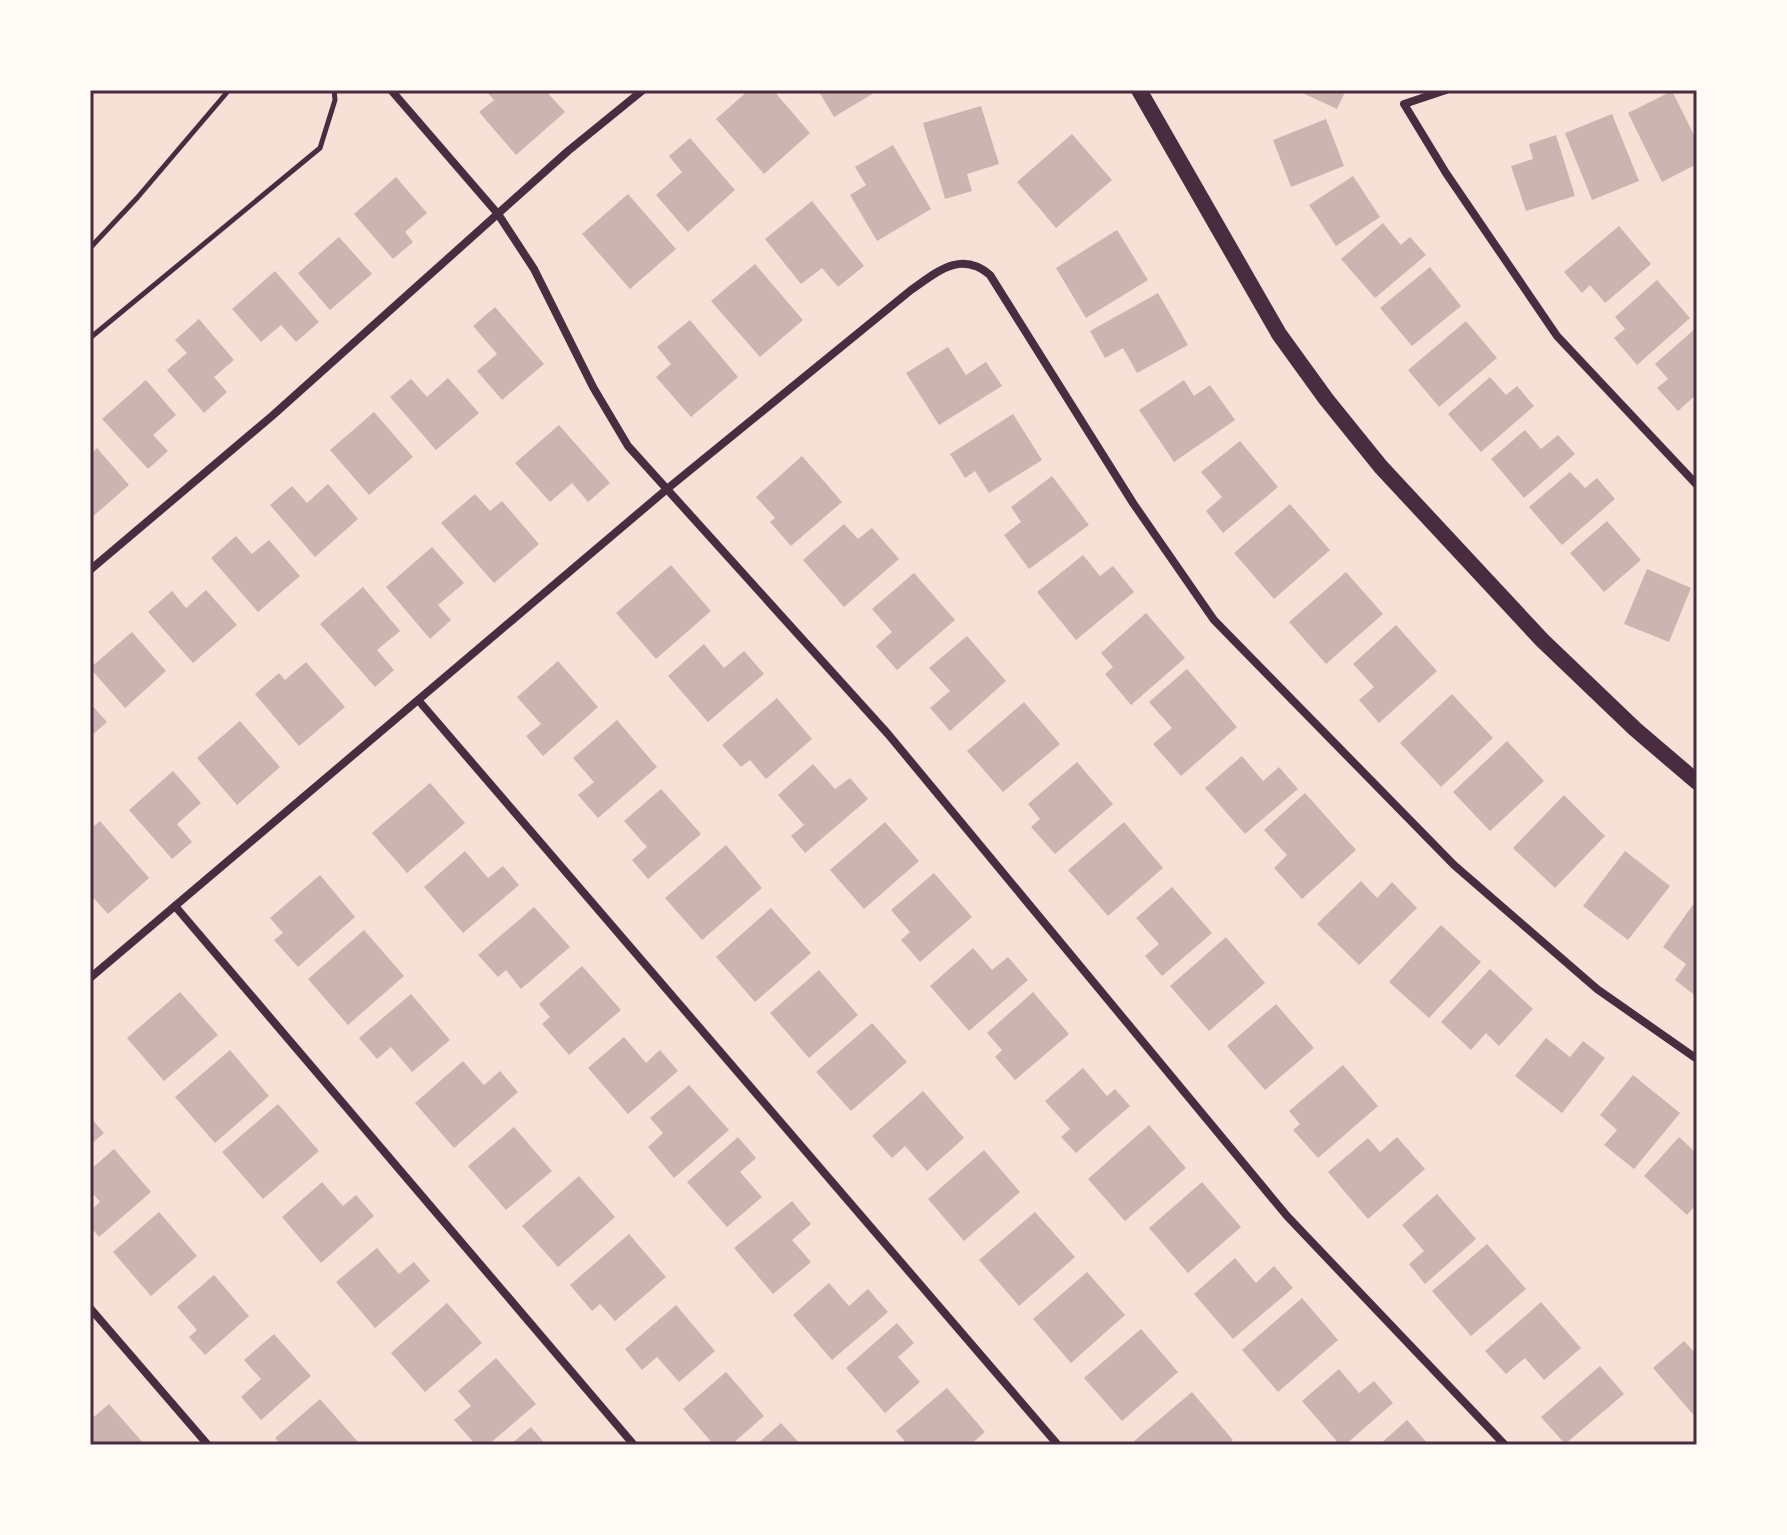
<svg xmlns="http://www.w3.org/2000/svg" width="1787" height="1535" viewBox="0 0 1787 1535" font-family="'Asap Condensed',sans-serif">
	<rect width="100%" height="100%" fill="#f7e1d7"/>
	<g fill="#ccb4b1">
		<path d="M485,90H545L565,112L516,155L479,112L494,100Z"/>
		<path d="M749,90H773L810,133L764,174L716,119Z"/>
		<path d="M818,90H879L834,117Z"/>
		<path d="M1296,90H1346L1337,109Z"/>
		<path d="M1672,91L1697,141V164L1662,182L1628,113Z"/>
		<path d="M981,106L999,164L967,174L972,191L945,199L923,123Z"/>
		<path d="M1612,114L1639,181L1592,200L1565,133Z"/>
		<path d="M1326,119L1344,166L1291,187L1273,140Z"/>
		<path d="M1072,134L1112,180L1056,228L1017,182Z"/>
		<path d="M1556,135L1575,196L1526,211L1511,166L1533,159L1529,144Z"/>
		<path d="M690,138L735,190L688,232L656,195L682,172L669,156Z"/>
		<path d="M893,145L931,209L877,241L850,195L866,185L855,167Z"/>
		<path d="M1353,176L1380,217L1336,246L1309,205Z"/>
		<path d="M396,177L427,213L405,232L413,242L393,259L354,214Z"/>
		<path d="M628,194L676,249L630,289L582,234Z"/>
		<path d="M812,201L864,266L838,287L822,268L801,284L765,239Z"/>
		<path d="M1383,223L1401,245L1410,237L1426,255L1375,298L1341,259Z"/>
		<path d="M1619,226L1651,264L1605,303L1590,285L1582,293L1564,272Z"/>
		<path d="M1117,230L1148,280L1086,318L1056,268Z"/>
		<path d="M339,237L372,274L330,310L298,273Z"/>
		<path d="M755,264L803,320L760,357L711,301Z"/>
		<path d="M1430,267L1461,306L1412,346L1380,308Z"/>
		<path d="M275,271L319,322L296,342L281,325L261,342L232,309Z"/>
		<path d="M1657,280L1690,318L1637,365L1614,338L1625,329L1615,317Z"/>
		<path d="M1158,293L1188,345L1137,373L1123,348L1105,358L1090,331Z"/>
		<path d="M495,307L544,364L502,400L477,371L497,354L473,326Z"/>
		<path d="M199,319L234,360L214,377L227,392L204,413L167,370L187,353L175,340Z"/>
		<path d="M690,320L738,377L691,417L656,377L671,364L657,347Z"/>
		<path d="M1466,321L1497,358L1439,407L1408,370Z"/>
		<path d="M1697,327V394L1678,411L1657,388L1668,379L1655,364Z"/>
		<path d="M948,347L966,375L986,362L1002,386L939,425L906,373Z"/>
		<path d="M1490,377L1506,395L1517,386L1534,406L1481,452L1448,414Z"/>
		<path d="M448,378L479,413L436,450L390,397L411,379L427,397Z"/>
		<path d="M146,380L176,415L153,435L168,451L148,469L102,419Z"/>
		<path d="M1184,380L1194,396L1210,385L1235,420L1174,462L1139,410Z"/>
		<path d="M374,412L413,457L369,495L330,450Z"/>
		<path d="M1013,414L1042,460L989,493L975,471L965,478L950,454Z"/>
		<path d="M559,425L610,483L588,502L572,483L550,502L515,463Z"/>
		<path d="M1525,430L1541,449L1558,435L1575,454L1524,498L1491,459Z"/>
		<path d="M1240,441L1278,487L1223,533L1206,511L1222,497L1201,472Z"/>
		<path d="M97,448L129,485L90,519V455Z"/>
		<path d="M802,456L842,502L791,546L770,522L775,518L756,497Z"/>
		<path d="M1570,472L1585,488L1597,478L1615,499L1562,545L1529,507Z"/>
		<path d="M1052,476L1089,525L1029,569L1004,535L1021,522L1011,507Z"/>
		<path d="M328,484L358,519L315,557L270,505L292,486L307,503Z"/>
		<path d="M475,494L490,511L502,501L539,544L494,583L441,523Z"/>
		<path d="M1290,504L1330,550L1274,599L1234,553Z"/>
		<path d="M1607,521L1641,560L1604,592L1570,553Z"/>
		<path d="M844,524L858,539L872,528L899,559L844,607L803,560Z"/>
		<path d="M236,536L252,554L269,540L300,576L258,612L211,558Z"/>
		<path d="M432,547L464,583L438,605L451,620L430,639L386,587Z"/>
		<path d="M1083,555L1100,576L1113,566L1134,592L1076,640L1037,592Z"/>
		<path d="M671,565L711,611L656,659L616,613Z"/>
		<path d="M1647,569L1691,588L1669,642L1624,624Z"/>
		<path d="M1346,572L1383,614L1326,664L1289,622Z"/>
		<path d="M914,573L955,620L897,670L876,646L892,632L872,609Z"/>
		<path d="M363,587L400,631L377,650L394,670L375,687L320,624Z"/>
		<path d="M206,590L237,625L193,663L148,612L172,591L186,608Z"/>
		<path d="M1146,613L1185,658L1131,705L1105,674L1113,667L1101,653Z"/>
		<path d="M1396,625L1437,671L1379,723L1359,700L1374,687L1353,664Z"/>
		<path d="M132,632L166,671L125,708L90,668Z"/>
		<path d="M967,636L1006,681L950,731L930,708L950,691L929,668Z"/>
		<path d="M704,644L724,668L744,651L764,674L708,722L668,676Z"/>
		<path d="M558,661L598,707L543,756L526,736L541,724L517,697Z"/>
		<path d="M306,662L345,707L299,746L255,694L279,673L285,680Z"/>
		<path d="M1187,669L1237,727L1181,776L1153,744L1172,728L1149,702Z"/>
		<path d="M1452,694L1493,738L1441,787L1400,743Z"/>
		<path d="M777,698L812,739L766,779L750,760L741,767L722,745Z"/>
		<path d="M1024,702L1060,744L1003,792L967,751Z"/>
		<path d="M90,703L107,722L90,737Z"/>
		<path d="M617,720L657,767L598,818L578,795L594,782L573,758Z"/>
		<path d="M240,721L280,767L237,805L197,758Z"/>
		<path d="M1507,741L1544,781L1490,831L1453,792Z"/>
		<path d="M1242,756L1263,781L1279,767L1298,789L1245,834L1205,788Z"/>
		<path d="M1077,762L1113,804L1055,854L1031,827L1040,819L1028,804Z"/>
		<path d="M813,764L835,789L850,778L868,799L805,853L791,836L804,825L778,795Z"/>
		<path d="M173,771L201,803L177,824L192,842L172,859L129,810Z"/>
		<path d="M430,783L465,823L407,873L372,833Z"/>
		<path d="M661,789L701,834L648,879L632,860L647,847L624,821Z"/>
		<path d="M1305,793L1356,850L1302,899L1274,868L1287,855L1264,830Z"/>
		<path d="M1564,795L1605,836L1555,888L1513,848Z"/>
		<path d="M100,821L149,878L108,914L90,894V829Z"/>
		<path d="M885,822L919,861L864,909L830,870Z"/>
		<path d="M1124,822L1163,868L1108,916L1068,870Z"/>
		<path d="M726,845L762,888L702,940L665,898Z"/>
		<path d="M465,851L488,878L503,866L519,885L463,933L424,887Z"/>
		<path d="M1625,851L1670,886L1628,940L1583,906Z"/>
		<path d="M934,873L972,917L920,962L901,940L910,932L891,910Z"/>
		<path d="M320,875L355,917L298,967L274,940L283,933L270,918Z"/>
		<path d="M1361,881L1377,898L1392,882L1417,908L1359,965L1317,924Z"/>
		<path d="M1172,887L1212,933L1162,976L1145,956L1159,944L1136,918Z"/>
		<path d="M1694,903L1697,905V997L1675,980L1686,964L1663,947Z"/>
		<path d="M534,907L570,947L521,989L506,970L498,977L478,955Z"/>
		<path d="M771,908L811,953L755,1002L716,957Z"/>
		<path d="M1441,925L1481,962L1429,1018L1389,982Z"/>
		<path d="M364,930L404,976L348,1025L308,979Z"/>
		<path d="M1226,937L1265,983L1209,1031L1170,986Z"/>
		<path d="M973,948L992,970L1008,957L1028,980L969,1031L930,986Z"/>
		<path d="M582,966L621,1010L569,1055L542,1024L550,1017L539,1004Z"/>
		<path d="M1490,969L1533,1009L1499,1046L1486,1033L1471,1050L1441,1022Z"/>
		<path d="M819,970L858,1015L809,1058L770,1013Z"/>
		<path d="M180,992L218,1035L164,1081L127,1038Z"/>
		<path d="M1033,992L1069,1034L1015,1080L995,1057L1002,1050L987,1033Z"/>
		<path d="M411,994L450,1040L412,1072L391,1047L377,1059L359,1038Z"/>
		<path d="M1276,1004L1314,1048L1265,1090L1227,1046Z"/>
		<path d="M872,1023L907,1062L851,1111L816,1072Z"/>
		<path d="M624,1037L646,1063L660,1050L678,1071L628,1114L588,1068Z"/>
		<path d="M1546,1038L1570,1057L1583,1041L1605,1058L1562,1113L1515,1076Z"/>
		<path d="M230,1050L269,1096L215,1143L175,1097Z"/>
		<path d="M463,1061L484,1085L500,1071L518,1092L454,1148L415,1103Z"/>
		<path d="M1343,1065L1378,1106L1318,1158L1293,1130L1300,1124L1289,1111Z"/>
		<path d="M1083,1068L1107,1096L1115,1089L1130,1106L1076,1153L1061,1137L1070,1129L1045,1101Z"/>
		<path d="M1633,1075L1680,1113L1634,1169L1604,1145L1617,1130L1600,1115Z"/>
		<path d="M689,1085L729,1130L674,1178L648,1147L663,1133L650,1118Z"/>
		<path d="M923,1091L964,1138L927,1171L905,1146L892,1158L872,1136Z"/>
		<path d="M278,1104L319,1151L263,1199L222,1152Z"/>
		<path d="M90,1117L104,1133L90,1145Z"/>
		<path d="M1149,1125L1186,1168L1125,1221L1088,1179Z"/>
		<path d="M514,1127L552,1171L506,1210L468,1166Z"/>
		<path d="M738,1137L756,1158L740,1172L762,1197L727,1227L687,1182Z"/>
		<path d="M1397,1137L1425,1169L1368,1219L1328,1172L1368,1138L1380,1152Z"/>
		<path d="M1679,1137L1694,1151L1697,1148V1204L1687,1215L1644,1176Z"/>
		<path d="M114,1149L151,1192L99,1237L90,1226V1211L100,1202L90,1190V1170Z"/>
		<path d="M984,1150L1020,1192L964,1241L928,1199Z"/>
		<path d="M579,1176L615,1217L558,1267L522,1226Z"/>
		<path d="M322,1182L343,1206L356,1195L374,1216L321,1263L282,1217Z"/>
		<path d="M1202,1182L1241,1227L1188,1273L1149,1228Z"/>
		<path d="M1437,1194L1476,1239L1425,1284L1409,1264L1424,1251L1402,1225Z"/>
		<path d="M792,1201L811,1224L792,1240L811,1262L773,1294L734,1248Z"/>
		<path d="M159,1212L197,1256L151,1296L113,1252Z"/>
		<path d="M1035,1212L1075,1257L1019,1306L979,1260Z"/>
		<path d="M629,1234L666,1277L615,1321L600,1304L592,1311L570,1285Z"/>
		<path d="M1487,1244L1526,1289L1471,1336L1432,1291Z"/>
		<path d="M377,1248L399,1274L414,1262L430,1281L375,1328L336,1282Z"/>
		<path d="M1235,1258L1256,1283L1274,1266L1293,1288L1233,1339L1194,1294Z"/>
		<path d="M1087,1272L1125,1315L1071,1363L1033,1319Z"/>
		<path d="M214,1275L249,1316L205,1355L189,1337L197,1330L177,1307Z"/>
		<path d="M829,1283L849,1306L868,1289L888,1312L832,1360L793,1315Z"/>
		<path d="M1302,1298L1338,1340L1278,1392L1242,1350Z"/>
		<path d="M1541,1302L1581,1348L1544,1380L1525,1358L1506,1374L1485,1351Z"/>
		<path d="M447,1303L482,1343L425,1392L391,1353Z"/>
		<path d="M676,1305L715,1351L679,1382L657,1357L642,1370L625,1349Z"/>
		<path d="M897,1323L914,1343L898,1357L920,1382L885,1413L846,1368Z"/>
		<path d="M1141,1329L1178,1372L1122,1421L1084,1378Z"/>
		<path d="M274,1334L311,1376L261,1420L241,1397L261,1379L244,1360Z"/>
		<path d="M1684,1341L1697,1355V1419L1653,1368Z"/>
		<path d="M496,1358L536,1404L488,1445H476L454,1420L471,1406L458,1391Z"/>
		<path d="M1600,1366L1624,1394L1565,1444L1541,1417Z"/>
		<path d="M1339,1369L1359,1393L1374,1381L1393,1403L1345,1445H1340L1302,1401Z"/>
		<path d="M726,1372L764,1416L731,1445H714L683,1409Z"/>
		<path d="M947,1388L985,1432L970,1445H908L896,1431Z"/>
		<path d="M1192,1392L1233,1440L1227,1445H1138L1134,1441Z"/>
		<path d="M320,1399L358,1442L355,1445H281L275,1438Z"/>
		<path d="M109,1404L145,1445H90V1420Z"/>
		<path d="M1407,1420L1429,1445H1379Z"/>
		<path d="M781,1423L801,1445H756Z"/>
		<path d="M531,1427L546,1445H510Z"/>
	</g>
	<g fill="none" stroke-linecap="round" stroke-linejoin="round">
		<g stroke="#4a2c40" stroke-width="5">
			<path d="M90,248L137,198L229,90"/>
			<path d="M90,338L320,148L335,100L334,90"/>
		</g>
		<g stroke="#4a2c40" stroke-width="8">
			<path d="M391,90L498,214L534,269L593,387L628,446L888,734L1287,1216L1505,1445"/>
			<path d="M1446,90L1404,104L1446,173L1557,336L1697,485"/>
			<path d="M90,570L272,416L568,151L643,90"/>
			<path d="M419,701L1058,1445"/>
			<path d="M175,906L634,1445"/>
			<path d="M90,978L667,489L911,290C937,272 961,250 990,275L1133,503L1214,620L1454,865L1597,989L1697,1059"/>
			<path d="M90,1308L208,1445"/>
		</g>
		<path stroke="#4a2c40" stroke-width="16" d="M1139,90L1279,334L1326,399L1381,467L1542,640L1635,729L1697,782"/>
	</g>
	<rect width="1787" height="1535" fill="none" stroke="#fffaf5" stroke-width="184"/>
	<rect x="92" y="92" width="1603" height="1351" fill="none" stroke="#4a2c40" stroke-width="3"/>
</svg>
